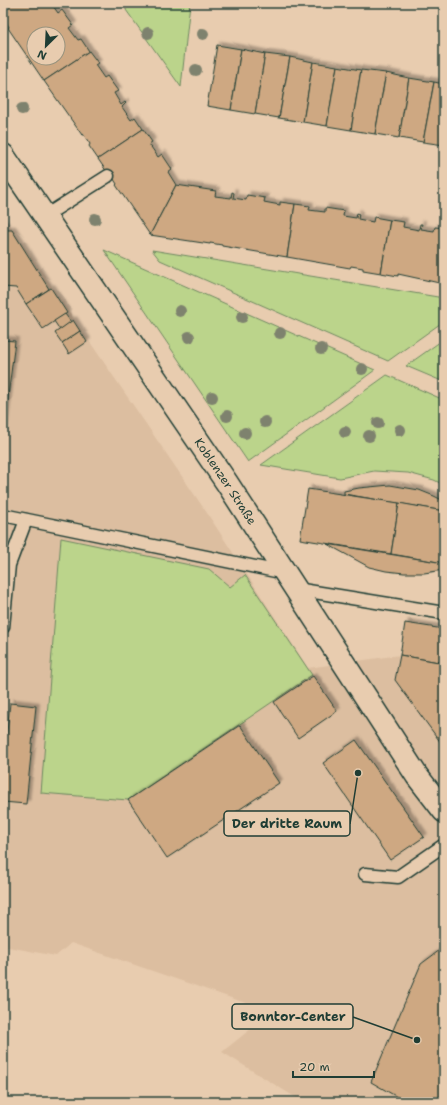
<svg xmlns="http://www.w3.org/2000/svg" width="447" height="1105" viewBox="0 0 447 1105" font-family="'Shantell Sans',sans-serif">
	<defs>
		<filter id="shadow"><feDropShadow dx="3.5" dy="-3.5" stdDeviation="1" flood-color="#0004"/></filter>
	</defs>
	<rect width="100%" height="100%" fill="#e8ccaf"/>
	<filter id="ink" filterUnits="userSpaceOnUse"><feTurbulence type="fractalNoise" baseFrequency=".025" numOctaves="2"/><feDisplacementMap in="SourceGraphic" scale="8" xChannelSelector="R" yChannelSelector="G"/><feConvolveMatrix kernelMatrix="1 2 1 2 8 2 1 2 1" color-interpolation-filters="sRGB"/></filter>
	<g filter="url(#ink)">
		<path fill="#dcbea0" d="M3,215L207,513L308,668L400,655L444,663V1102H303L222,1052L272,1012L71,943L56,956L3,946Z"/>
		<g fill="#bbd48b" stroke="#6d8860">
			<path d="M127,3H190L181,87L126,10Z"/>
			<path d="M104,250L375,370L248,462Z"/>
			<path d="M152,250L444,298V321L388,361L160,260Z"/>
			<path d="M444,339V382L406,366Z"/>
			<path d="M387,375L444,400V485L434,480L408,473L374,471L340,478L261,465Z"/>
			<path d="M61,538L209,569L230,587L245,575L312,675L128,800L41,793Z"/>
		</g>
		<g fill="#cea882" stroke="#1f3d34" fill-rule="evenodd" filter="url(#shadow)">
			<path d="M3,3H51L58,13L62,10L73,25L69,28L78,40L81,39L89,51L44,81L8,28L9,27L3,17ZM34,34H58V58H34Z"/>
			<path d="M217,45L241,49L231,110L207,106Z"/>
			<path d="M241,49L265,54L255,114L231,110Z"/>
			<path d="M89,51L98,63L95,65L104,78L107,76L118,91L114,93L121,105L125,102L126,103L122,107L131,120L135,117L143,129L98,159L89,146L90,144L83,134L82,135L44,81Z"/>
			<path d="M265,54L290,57L279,118L255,114Z"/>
			<path d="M290,57L313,62L303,122L279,118Z"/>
			<path d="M313,62L337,66L327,126L303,122Z"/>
			<path d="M337,66L361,70L351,130L327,126Z"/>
			<path d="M361,70L386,73L375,134L351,130Z"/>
			<path d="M386,73L409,78L399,138L375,134Z"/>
			<path d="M409,78L434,82L423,142L399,138Z"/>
			<path d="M434,82L444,84V145L423,142Z"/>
			<path d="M143,129L152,142L149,144L158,157L162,154L172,169L168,172L176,185L150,235L116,185L117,184L110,173L109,175L98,159Z"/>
			<path d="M176,185L216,191L215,196L231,198L232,192L234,193L233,198L246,200L247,195L265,198L264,202L280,205V202L295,204L287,257L222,246V245L210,243V244L150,235Z"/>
			<path d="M295,204L310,206L309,210L325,212V208L344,211L343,216L356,218L357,213L359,214L358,219L373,222L374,217L390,220L381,273L363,270V268L351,266L350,268L287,257Z"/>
			<path d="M390,220L404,222L403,227L419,230L420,224H422L421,229L434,231L435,227L444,228V284L398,274V276L381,273Z"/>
			<path d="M3,224L7,230H12L49,289L26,304L16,288L3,287Z"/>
			<path d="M51,288L67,313L43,329L26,304Z"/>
			<path d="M65,314L71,322L60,330L54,321Z"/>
			<path d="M73,320L80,331L62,343L55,333Z"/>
			<path d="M80,331L87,342L69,354L62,343Z"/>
			<path d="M3,340L15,341L3,437Z"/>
			<path d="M390,485L419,490L434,496L444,501V511L344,494V491L359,488Z"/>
			<path d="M308,489L399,503L391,554L300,539Z"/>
			<path d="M399,503L444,511V563L391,554Z"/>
			<path d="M327,544L444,563V570L424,573H404L386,571L369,567Z"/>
			<path d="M405,623L444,629V663L400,655Z"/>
			<path d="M400,655L444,663V747L395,680Z"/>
			<path d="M313,676L337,711L298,738L274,702Z"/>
			<path d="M10,703L36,706L26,804L3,802V770Z"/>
			<path d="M240,725L279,783L167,858L128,800Z"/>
			<path d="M356,740L424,837L390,860L323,763Z"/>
			<path d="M444,947V1102H406L371,1082L421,964Z"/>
		</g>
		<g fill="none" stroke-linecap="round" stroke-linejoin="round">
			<g stroke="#1f3d34" stroke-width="15">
				<g id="service">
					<path d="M45,216L108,176"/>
					<path d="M3,515L285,573"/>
					<path d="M296,589L444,613"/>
					<path d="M3,627L9,565L26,520"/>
					<path d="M365,874L398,877L444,845"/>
				</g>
			</g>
			<g stroke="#1f3d34" stroke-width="25">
				<g id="minor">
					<path id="s1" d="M3,155L227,483L417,776L444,811"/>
				</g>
			</g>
			<use href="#service" stroke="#e8ccaf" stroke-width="12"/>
			<use href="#minor" stroke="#e8ccaf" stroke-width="22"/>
		</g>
		<g fill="#7e826e">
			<circle cx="148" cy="33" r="6"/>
			<circle cx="203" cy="34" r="6"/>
			<circle cx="196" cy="70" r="6"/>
			<circle cx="22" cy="109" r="6"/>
			<circle cx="95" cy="219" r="6"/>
			<circle cx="180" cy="311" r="6"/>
			<circle cx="242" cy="317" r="6"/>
			<circle cx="280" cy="333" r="6"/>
			<circle cx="189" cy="337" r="6"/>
			<circle cx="321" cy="349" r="6"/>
			<circle cx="362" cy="369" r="6"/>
			<circle cx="212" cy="397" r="6"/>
			<circle cx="227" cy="416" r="6"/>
			<circle cx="265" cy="422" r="6"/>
			<circle cx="378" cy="423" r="6"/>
			<circle cx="400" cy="430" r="6"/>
			<circle cx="345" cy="432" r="6"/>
			<circle cx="245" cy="433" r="6"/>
			<circle cx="369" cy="436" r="6"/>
		</g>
	</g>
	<g text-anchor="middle" stroke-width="4" stroke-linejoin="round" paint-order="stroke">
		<g font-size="12" fill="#1f3d34" stroke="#e8ccaf">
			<text dy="4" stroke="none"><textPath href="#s1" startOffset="395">Koblenzer Straße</textPath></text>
		</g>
	</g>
	<path fill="none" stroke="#1f3d34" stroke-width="1.5" d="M358 773L350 824M417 1040L353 1017"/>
	<g fill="#1f3d34" stroke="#e8ccaf" stroke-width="1.5">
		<circle cx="358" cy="773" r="4"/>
		<circle cx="417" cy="1040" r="4"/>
	</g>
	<g fill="#e8ccaf" stroke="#1f3d34" stroke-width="1.5">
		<rect x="224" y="811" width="126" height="25" rx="4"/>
		<rect x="232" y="1004" width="121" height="25" rx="4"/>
	</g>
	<g font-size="13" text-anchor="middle" font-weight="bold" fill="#1f3d34">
		<text x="287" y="828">Der dritte Raum</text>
		<text x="293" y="1021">Bonntor-Center</text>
	</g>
	<rect width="447" height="1105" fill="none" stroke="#e8ccaf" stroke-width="16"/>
	<rect x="8" y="8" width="431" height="1089" fill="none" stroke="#1f3d34" stroke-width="1.5" filter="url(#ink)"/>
	<g transform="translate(46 46) rotate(204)"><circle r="19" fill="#e8ccaf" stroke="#98937e"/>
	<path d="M0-3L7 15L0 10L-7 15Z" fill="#1f3d34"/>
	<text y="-6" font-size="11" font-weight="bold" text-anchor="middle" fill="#1f3d34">N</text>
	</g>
	<path d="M293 1071v6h81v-6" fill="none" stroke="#1f3d34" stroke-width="2"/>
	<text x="299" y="1071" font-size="12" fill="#1f3d34" stroke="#e8ccaf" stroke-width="3" paint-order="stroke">20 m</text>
</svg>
